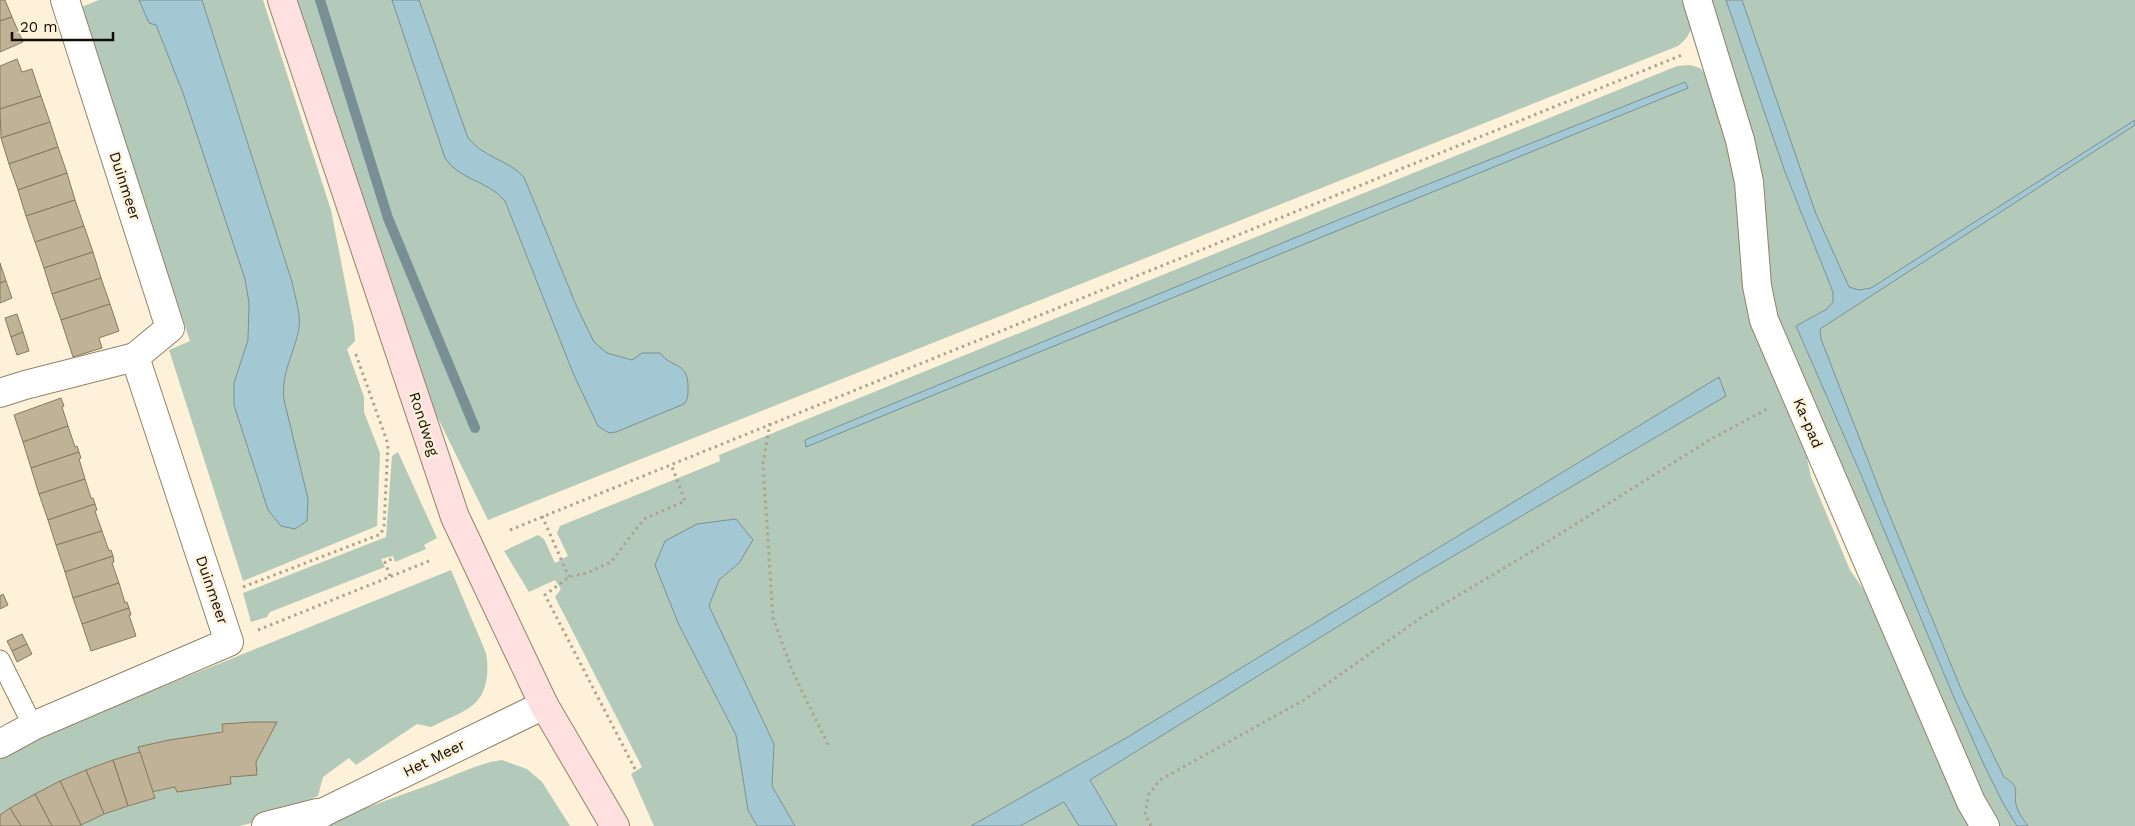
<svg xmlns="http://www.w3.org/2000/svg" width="2135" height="826" viewBox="0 0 2135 826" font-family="'Work Sans',sans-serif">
	<rect width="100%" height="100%" fill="#fdf1d9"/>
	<g fill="#b3c9b9" fill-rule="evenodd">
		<path d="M99,0H139L149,23L156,25L183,93L245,279L249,303L248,340L234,383L284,400C281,372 294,355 299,328C301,314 295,297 292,282L202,0H263L331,210L354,328L355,341L347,349L364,397V412L380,453L377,526L243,581L169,350L190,341L79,8Z"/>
		<path d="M297,0H392L445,158L496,191L505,201L573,373L632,360L607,353L594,342L576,305L524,177C507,159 484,158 468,138L419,0H1687C1691,22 1697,31 1678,46L488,520L434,410L408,340Z"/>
		<path d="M1706,0H1726L1785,172L1833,292V302L1827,309L1796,326L1859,470L1952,693L1985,767L2004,805L2017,826H1995L1772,315Z"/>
		<path d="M1742,0H2135V120L1871,288L1859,290L1849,287L1816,214Z"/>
		<path d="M1690,65L1700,68L1715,87L1800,425L1811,477L1850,570L1882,616L1975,826H1117L1090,780L1421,575L1726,396L1719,377L1126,738L971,826H795L772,786L774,744L709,606L719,580L739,563L655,565L679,625L736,735L748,810L757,826H654L631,774L642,767L555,597L561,589L555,580L529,592L504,551L538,535L544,539L555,563L568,556L557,533L560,526L720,461L719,455L1677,66ZM1685,82L1688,88L806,446L805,440L1338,220Z"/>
		<path d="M2135,125V826H2028C2024,820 2017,812 2016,805C2013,791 2022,788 2004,777L1961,689L1883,499L1821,339L1820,329Z"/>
		<path d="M398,452L437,538L424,545L426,549L395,562L393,556L381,559L385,567L270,612L267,617L251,622L243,593L386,537L392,456Z"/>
		<path d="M451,570L486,653C489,670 488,693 473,705C462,714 444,720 431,727L417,724L356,765L349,758L323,777L318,796L255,822L240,826H79L104,814L155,798L154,792L175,787L177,792L231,784L230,777L257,774L256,762L276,722L222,724L223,732L169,740L139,747L140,752L86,770L0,815V757L50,732Z"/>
		<path d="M502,760L527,769L542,782L570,826H323C359,809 397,797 434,783C457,775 478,763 502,760Z"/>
		<path d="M1064,801L1079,826H1020Z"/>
	</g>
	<g fill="#a3c8d3" stroke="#789095">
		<path d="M139,0H202L292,282C295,297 301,314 299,328C294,355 281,372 284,400L308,499L307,521L295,529L281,526L268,510L234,405V383L248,340L249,303L245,279L183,93L156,25L149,23Z"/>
		<path d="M392,0H419L468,138C484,158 507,159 524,177L576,305L594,342L607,353L632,360L642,353H660C672,369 689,361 688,389C688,395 688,399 684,404L616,432L609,433L598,426L573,373L505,201C489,181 459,180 445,158Z"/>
		<path d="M1726,0H1742L1816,214L1849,287L1859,290L1871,288L2135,120V125L1820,329L1821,339L1883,499L1961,689L2004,777C2022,788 2013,791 2016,804C2017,812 2024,820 2028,826H2017L2004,805L1985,767L1952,693L1859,470L1796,326L1827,309L1833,302V292L1785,172Z"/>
		<path d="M1685,82L1688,88L806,447L805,440L1338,220Z"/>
		<path d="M1719,377L1726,396L1421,575L1090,780L1117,826H1079L1064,802L1020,826H971L1126,738Z"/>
		<path d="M736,519L753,540L739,563L719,580L709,606L774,744L772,786L795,826H757L748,810L736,735L679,625L655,565L665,541L697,524Z"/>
	</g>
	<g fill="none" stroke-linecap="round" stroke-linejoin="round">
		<path stroke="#789095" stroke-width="10" d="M320,0L388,218L475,428"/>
	</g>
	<g fill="#c0b296" stroke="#87795e">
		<path d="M0,0H5L12,17L0,21Z"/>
		<path d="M12,17L23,42L0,52V21Z"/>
		<path d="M17,59L22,72L32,69L41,96L0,109V66Z"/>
		<path d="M41,96L50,122L1,138L0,109Z"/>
		<path d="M50,122L58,147L9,164L1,138Z"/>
		<path d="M58,147L67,173L18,190L9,164Z"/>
		<path d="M67,173L75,200L26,216L18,190Z"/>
		<path d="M75,200L84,226L35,242L26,216Z"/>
		<path d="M84,226L93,252L44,268L35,242Z"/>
		<path d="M93,252L101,278L52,294L44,268Z"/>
		<path d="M0,263L6,281L0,283Z"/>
		<path d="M101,278L110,304L61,320L52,294Z"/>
		<path d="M6,281L12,298L0,303V283Z"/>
		<path d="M110,304L119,331L99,338L102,348L73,357L61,320Z"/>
		<path d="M17,314L23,332L11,337L5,318Z"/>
		<path d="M23,332L29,351L17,355L11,337Z"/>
		<path d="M61,398L64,406L62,407L68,426L23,442L14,415Z"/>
		<path d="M68,426L75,447L77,446L79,452L31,468L23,442Z"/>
		<path d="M79,452L81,458L79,459L85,479L39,494L31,468Z"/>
		<path d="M85,479L91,498H93L95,504L48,520L39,494Z"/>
		<path d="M95,504L97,510L95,511L102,531L56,545L48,520Z"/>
		<path d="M102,531L109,551L111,550L113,556L65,572L56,545Z"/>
		<path d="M113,556L114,562L112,563L119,583L73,598L65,572Z"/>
		<path d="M119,583L125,603L127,602L129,608L82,624L73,598Z"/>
		<path d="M3,594L8,605L0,609V596Z"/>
		<path d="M129,608L131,615H129L136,636L91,651L82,624Z"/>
		<path d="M22,634L27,644L12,651L7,641Z"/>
		<path d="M27,644L32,654L17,662L12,651Z"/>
		<path d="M253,722H277L256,762L257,775L230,777L231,784L177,792L175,787L152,792L138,747L169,740L223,732L222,724Z"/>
		<path d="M140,752L155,798L128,806L113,760Z"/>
		<path d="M113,760L128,806L104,814L86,770Z"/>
		<path d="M86,770L104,814L81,825L60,781Z"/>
		<path d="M60,781L81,825L79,826H52L35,794Z"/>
		<path d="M35,794L52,826H21L10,808Z"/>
		<path d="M10,808L21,826H0V815Z"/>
	</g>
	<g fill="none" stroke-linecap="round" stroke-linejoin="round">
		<g stroke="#918368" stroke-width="21">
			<path id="service" d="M0,660L33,726"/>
		</g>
		<g stroke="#918368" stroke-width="30">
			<g id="minor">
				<path d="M1697,0L1740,140L1749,182L1757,286L1764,320L1971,802L1985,826"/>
				<path d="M0,393L25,385L135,357"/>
				<path d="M0,744L33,726L229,642L135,357L170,328L65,0"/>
				<path d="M266,826L317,813"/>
				<path d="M301,826L324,812L544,705"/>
			</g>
		</g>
		<g stroke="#918368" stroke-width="30">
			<path id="secondary" d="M282,0L455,517L544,705L615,826"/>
		</g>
		<g stroke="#ada390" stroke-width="3" stroke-dasharray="2.5 4" stroke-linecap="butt">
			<path d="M770,423L763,464L773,618L792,670L828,745"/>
			<path d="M542,516L569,577"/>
			<path d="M510,530L1682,55"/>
			<path d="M390,576L385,562L394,558"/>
			<path d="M243,587L381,534L384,526L388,444L355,352"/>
			<path d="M258,630L429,561"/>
			<path d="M635,769L545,595L569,577L587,573L611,562L644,519L685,501L671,464"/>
			<path d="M1151,826L1145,814L1149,794L1160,780L1304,700L1422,617L1536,549L1711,439L1769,408"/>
		</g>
		<use href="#service" stroke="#fff" stroke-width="19"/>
		<use href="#minor" stroke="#fff" stroke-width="28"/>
		<use href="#secondary" stroke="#fde0df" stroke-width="28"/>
	</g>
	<g text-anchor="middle" stroke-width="4.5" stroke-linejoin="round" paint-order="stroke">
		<g font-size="15" fill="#120d04" stroke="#fdf1d9">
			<text transform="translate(125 186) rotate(72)" y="5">Duinmeer</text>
			<text transform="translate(1808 423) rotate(67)" y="5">Ka-pad</text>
			<text transform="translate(424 424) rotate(72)" y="5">Rondweg</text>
			<text transform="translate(212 590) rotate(71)" y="5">Duinmeer</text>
			<text transform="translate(434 758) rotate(-26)" y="5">Het Meer</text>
		</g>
	</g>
	<path d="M12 32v8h101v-8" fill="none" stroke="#120d04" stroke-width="2.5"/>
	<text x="20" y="32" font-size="15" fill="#120d04" stroke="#fdf1d9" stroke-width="4" paint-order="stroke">20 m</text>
</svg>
